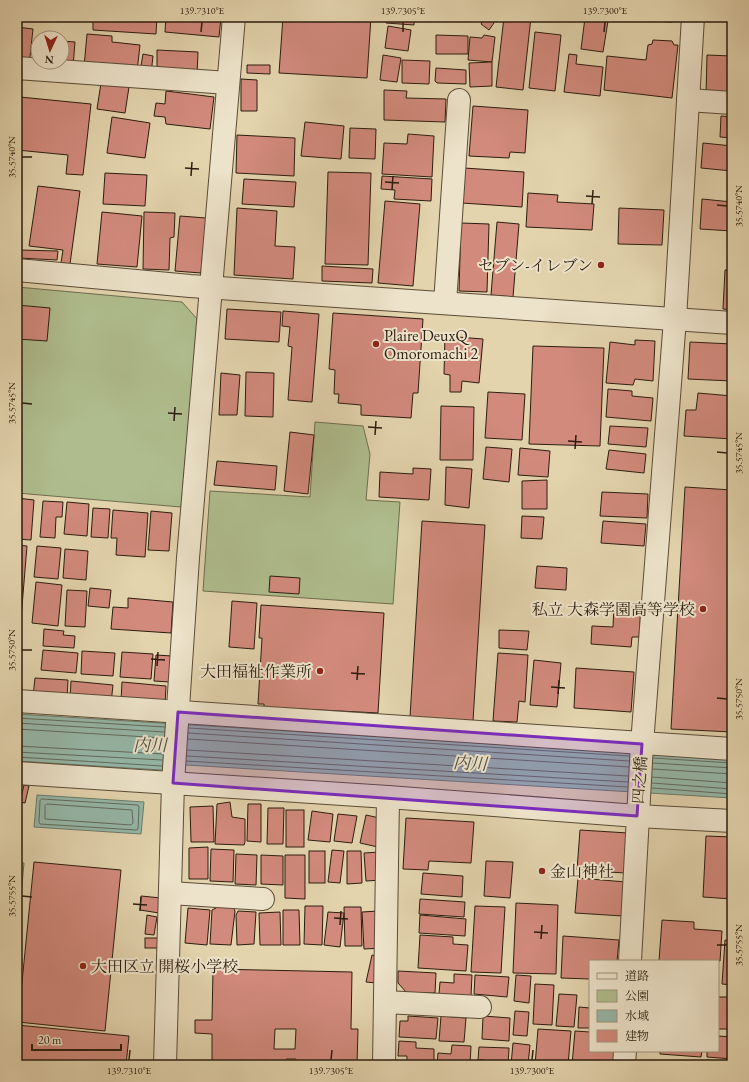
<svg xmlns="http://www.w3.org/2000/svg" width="749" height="1082" viewBox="0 0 749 1082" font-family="'EB Garamond','Noto Serif JP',serif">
	<rect width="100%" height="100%" fill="#e3d4ae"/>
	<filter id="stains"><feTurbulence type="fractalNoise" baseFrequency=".005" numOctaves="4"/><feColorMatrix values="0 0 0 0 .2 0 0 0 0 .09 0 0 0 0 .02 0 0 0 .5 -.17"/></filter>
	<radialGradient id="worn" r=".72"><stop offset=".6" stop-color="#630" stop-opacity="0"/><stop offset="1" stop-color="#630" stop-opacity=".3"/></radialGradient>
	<g fill="#afbd8e" stroke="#6e6d4e">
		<path d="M17,287L182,302L198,320L181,507L17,493Z"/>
		<path d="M315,422L363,426L370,454L366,500L400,502L393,604L203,591L210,491L310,497Z"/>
		<path d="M17,862L24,863L17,939Z"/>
	</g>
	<g fill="#95b8a9" stroke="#6b7a6b">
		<path d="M17,714L732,759V798L186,765L161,770L17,761Z"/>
		<path d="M37,795L144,802L141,834L34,827Z"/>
	</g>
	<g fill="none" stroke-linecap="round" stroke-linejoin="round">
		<g stroke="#606a5c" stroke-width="1">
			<path d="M17,718L165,727"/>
			<path d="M17,723L164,732"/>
			<path d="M189,728L629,756"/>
			<path d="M17,729L164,738"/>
			<path d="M188,733L629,761"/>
			<path d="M188,739L629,767"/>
			<path d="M17,746L163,754"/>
			<path d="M187,750L628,776"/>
			<path d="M17,752L162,760"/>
			<path d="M187,756L628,782"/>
			<path d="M17,757L162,766"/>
			<path d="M653,758L732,763"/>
			<path d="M186,761L628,787"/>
			<path d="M653,763L732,768"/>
			<path d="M653,769L732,774"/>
			<path d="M652,777L732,783"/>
			<path d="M652,783L732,789"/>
			<path d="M652,788L732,794"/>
			<path d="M42,799L138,805L139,807L138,829L136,830L40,824L39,822L40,801Z"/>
			<path d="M47,804L132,810L133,823L131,825L45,819V806Z"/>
		</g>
	</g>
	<g fill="#d28a7d" stroke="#2c1d0e" fill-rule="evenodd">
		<path d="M93,17H157L156,34L93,30Z"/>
		<path d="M166,17H221L219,37L165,32Z"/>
		<path d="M283,17H371L367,78L279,73Z"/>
		<path d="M386,17H414V25L386,23Z"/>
		<path d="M485,17H490L494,23L489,30L481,24Z"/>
		<path d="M504,17H531L523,90L496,87Z"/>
		<path d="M611,17H635V19L611,20Z"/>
		<path d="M637,17H672V22L637,20Z"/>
		<path d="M585,18L608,21L603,52L581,49Z"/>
		<path d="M388,26L411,30L408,51L385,48Z"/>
		<path d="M17,27L33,29L29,66L17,64Z"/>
		<path d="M535,32L561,35L555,91L529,88Z"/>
		<path d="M87,34L112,36V42L140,45L137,72L84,67Z"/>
		<path d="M436,35L468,36V54H436Z"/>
		<path d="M484,35L495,37L492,62L468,60L470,37L482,38Z"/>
		<path d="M653,40L672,41L674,45H678L672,98L604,90L607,56L646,60L648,45L652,44Z"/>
		<path d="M38,41V62H62V41L75,42L73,67L36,64Z"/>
		<path d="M157,50L198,52L197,76L157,75Z"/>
		<path d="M143,54L153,56L151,74L140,72Z"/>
		<path d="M569,54L577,55L576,64L603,67L600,96L564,92Z"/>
		<path d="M383,55L401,58L397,82L380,80Z"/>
		<path d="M707,55L732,56V98L706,96Z"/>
		<path d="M402,60L430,61L429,84L402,83Z"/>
		<path d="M492,62V86L470,87L469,63Z"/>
		<path d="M247,65H270V74L247,73Z"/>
		<path d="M436,68L466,70V84L437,83L435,81Z"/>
		<path d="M241,79L257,80V111H241Z"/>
		<path d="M101,83L129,87L125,113L97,109Z"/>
		<path d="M384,90L407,91L406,98L446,99L445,122L384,120Z"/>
		<path d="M166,91L214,97L210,129L166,124L165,117L154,116L156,103L165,104Z"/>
		<path d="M20,97L91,104L83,175L66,174L68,155L17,150Z"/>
		<path d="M473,106L528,110L525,153L510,152L509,158L469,156Z"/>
		<path d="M721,116L732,117V138L720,137Z"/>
		<path d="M112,117L150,123L145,158L107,153Z"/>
		<path d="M305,122L344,126L341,159L301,156Z"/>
		<path d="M350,128L376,129L375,159L349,158Z"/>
		<path d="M408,134L434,136L432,177L382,174L384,143L407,144Z"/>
		<path d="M237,135L295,138L294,176L236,173Z"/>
		<path d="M703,143L732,146V171L701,168Z"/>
		<path d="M464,168L524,172L522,207L462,203Z"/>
		<path d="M328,172L371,173L368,265L325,264Z"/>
		<path d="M105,173L147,175L145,206L103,204Z"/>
		<path d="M382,176L432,179L431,201L394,199L395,190L381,189Z"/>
		<path d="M244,179L296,182L294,207L242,204Z"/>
		<path d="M38,186L80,191L70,264L61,263L63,250L29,246Z"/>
		<path d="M528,193L558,195L557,202L594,204L592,230L526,227Z"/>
		<path d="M702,199L732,202V231L700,229Z"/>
		<path d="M385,201L420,204L413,286L378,283Z"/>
		<path d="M237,208L277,211L275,246L295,247L293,279L234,275Z"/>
		<path d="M619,208L664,210L662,245L618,244Z"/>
		<path d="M102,212L142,216L137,267L97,264Z"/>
		<path d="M144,212L175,213L174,237L170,238L169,270L143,269Z"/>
		<path d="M180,216L206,218L201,273L175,271Z"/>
		<path d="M497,222L519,224L513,297L491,295Z"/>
		<path d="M461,223L489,224L487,292L459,291Z"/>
		<path d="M19,250L58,251L57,260L18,258Z"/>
		<path d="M322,266L373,269L372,283L322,281Z"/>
		<path d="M725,270H732V310L723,309Z"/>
		<path d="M17,305L50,308L47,341L17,339Z"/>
		<path d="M227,309L281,312L279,342L225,339Z"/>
		<path d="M283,311L319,314L312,402L288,400L292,347L288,346L290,327L282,326Z"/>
		<path d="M333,313L423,319L418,393H413L411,418L361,415V405L338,403L339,394H334L335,370L329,369Z"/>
		<path d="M445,336L483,339L479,383L462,381L461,392H450V375L444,374Z"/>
		<path d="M635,340L655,341L653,381L635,379L633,385L606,383L610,342L635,345Z"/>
		<path d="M690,342L732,344V381L688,379Z"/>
		<path d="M533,346L604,348L600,446L529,444Z"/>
		<path d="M246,372L274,373L273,417L245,416Z"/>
		<path d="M221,373L240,375L237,415H219Z"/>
		<path d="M608,389L632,391V396L653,398L651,421L606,417Z"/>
		<path d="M488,392L525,394L522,440L485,438Z"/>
		<path d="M698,393L732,396V439L684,436L686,410H696Z"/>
		<path d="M441,406L474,407L473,460H440Z"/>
		<path d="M610,426L648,428L646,447L608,444Z"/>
		<path d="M290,432L314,435L308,494L284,491Z"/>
		<path d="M486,447L512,449L509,482L483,479Z"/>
		<path d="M520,448L550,451L548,477L518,475Z"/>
		<path d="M609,450L646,454L644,473L606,469Z"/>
		<path d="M217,461L277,466L275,490L214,485Z"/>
		<path d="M446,467L472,469L469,508L445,505Z"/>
		<path d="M413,468L431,469L429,500L379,497L380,472L413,474Z"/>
		<path d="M547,480V509H522V481Z"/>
		<path d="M685,487L732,490V732L671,729Z"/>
		<path d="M602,492L648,494L647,518L600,516Z"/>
		<path d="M17,498L34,500L31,540L17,539Z"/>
		<path d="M43,501L63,502L62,517H56L55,538L40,537Z"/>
		<path d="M67,502L89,504L87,536L64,534Z"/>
		<path d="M93,508L110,509L108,538L91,537Z"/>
		<path d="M113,510L148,513L145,557L116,555L117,538H111Z"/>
		<path d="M151,511L172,513L169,551L148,550Z"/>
		<path d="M522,516L544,517L542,539L521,538Z"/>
		<path d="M422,521L485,525L473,721L410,717Z"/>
		<path d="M603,521L646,524L644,546L601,543Z"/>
		<path d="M17,545L27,546L17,667Z"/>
		<path d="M37,546L61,548L58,579L34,577Z"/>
		<path d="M65,549L88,551L86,580L63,578Z"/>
		<path d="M537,566L567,568L566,590L535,588Z"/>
		<path d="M270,576L300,578L299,594L269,592Z"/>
		<path d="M36,582L62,585L58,626L32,623Z"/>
		<path d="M90,588L111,590L109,608L88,606Z"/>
		<path d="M67,590L87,591L85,627L65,626Z"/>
		<path d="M128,598L173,602L171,633L111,629L113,607L128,608Z"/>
		<path d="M232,601L257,603L254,649L229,647Z"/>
		<path d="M261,605L384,613L378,713L264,707V704H258L262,638H259Z"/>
		<path d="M614,606L641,608L639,637H632L631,647L591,644L592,626L613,627Z"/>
		<path d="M44,629L64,631L63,635L75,636L74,648L43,646Z"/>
		<path d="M499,630L529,631L527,650L499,648Z"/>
		<path d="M43,650L78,653L76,673L41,670Z"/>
		<path d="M82,651L115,653L113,676L81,674Z"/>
		<path d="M122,652L153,654L151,679L120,677Z"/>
		<path d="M498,653L528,655L525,702L519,701L517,722L493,721Z"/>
		<path d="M156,655L172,656L170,682L154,681Z"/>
		<path d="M534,660L561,663L557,707L530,705Z"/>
		<path d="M576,668L634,672L631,712L574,708Z"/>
		<path d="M35,678L68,680L67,699L33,697Z"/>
		<path d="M71,681L113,685L111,703L70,699Z"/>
		<path d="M122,682L166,686L165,704L121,701Z"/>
		<path d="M24,785L29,786L25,803L20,802Z"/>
		<path d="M230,802L232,817L245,819V842L244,845L215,844L217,804Z"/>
		<path d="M248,804H261V842L247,841Z"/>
		<path d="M213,806L214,842H191L190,807Z"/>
		<path d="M268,808H284L283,844H267Z"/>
		<rect x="286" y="810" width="18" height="37"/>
		<path d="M312,811L333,814L330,842L308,840Z"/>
		<path d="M338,814L357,816L352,843L334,841Z"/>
		<path d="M366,815L384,819L378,847L360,843Z"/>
		<path d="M406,818L474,822L471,863L429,861L428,870L403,869Z"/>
		<path d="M580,830L628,833L625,873L577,870Z"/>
		<path d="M706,836L732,837V899L703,897Z"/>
		<path d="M208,847V879H189V848Z"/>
		<path d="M211,849L234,850L233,882L210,881Z"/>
		<path d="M332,850L344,851L340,883L328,882Z"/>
		<rect x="309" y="851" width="16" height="32"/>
		<path d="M347,851H361L362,883L347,884Z"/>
		<path d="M380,852L382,880L366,881L364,853Z"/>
		<path d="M236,854L257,855L256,885L235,884Z"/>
		<path d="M261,855L283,856V885L261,884Z"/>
		<path d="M285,855H305V899L285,898Z"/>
		<path d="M486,861L513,862L510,898L484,896Z"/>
		<path d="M34,862L121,870L105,1031L18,1022Z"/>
		<path d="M423,873L463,876L462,897L421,894Z"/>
		<path d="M578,878L626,882L623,916L575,913Z"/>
		<path d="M141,896L161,898L159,913L140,910Z"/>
		<path d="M420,899L465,902L464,917L419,914Z"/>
		<path d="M516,903L558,905L556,974L513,973Z"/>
		<path d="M218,904L232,905L235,911L231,945L210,944L212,910L216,908Z"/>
		<path d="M305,906H323L322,945L304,944Z"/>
		<path d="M475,906L505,907L501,973L471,972Z"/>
		<path d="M344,907H361L362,946H345Z"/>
		<path d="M188,908L210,910L207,945L185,943Z"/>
		<path d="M283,910H299L300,945H283Z"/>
		<path d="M238,911L256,912L254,944L237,945L236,915Z"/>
		<path d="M378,911L383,948L364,949L362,912Z"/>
		<path d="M280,912L281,945H260L259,913Z"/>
		<path d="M328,912L344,913L340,947L324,945Z"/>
		<path d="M147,915L157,917L154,935L145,934Z"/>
		<path d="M420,915L466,919L465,936L419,933Z"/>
		<path d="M662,920L694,922V929L722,931L720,961H659Z"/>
		<path d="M420,935L453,937V944L468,945L466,971L418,968Z"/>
		<path d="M563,936L619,940L617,961H590V979L561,978Z"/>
		<rect x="145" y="938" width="14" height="10"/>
		<path d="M725,940L732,941V985L722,984Z"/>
		<path d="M372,955L380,957L376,983L366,982Z"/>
		<path d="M213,969L352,972L351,1029H358L357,1065H296V1059H286V1065H212V1034L195,1033V1020H212ZM275,1029H296L295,1049H274Z"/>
		<path d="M398,971L436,973L435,993H407L398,983Z"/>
		<path d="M454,974L472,975L471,996L439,994L440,982L454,983Z"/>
		<path d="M475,975L509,977L507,997L474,994Z"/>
		<path d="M516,975L531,976L529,1003L514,1001Z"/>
		<path d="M535,984L554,985L552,1025L533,1024Z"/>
		<path d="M559,994L577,995L574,1027L556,1026Z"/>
		<path d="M718,997H730L728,1029H718Z"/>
		<path d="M579,1007L590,1008V1028H578Z"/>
		<path d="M515,1011L529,1012L527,1036L513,1035Z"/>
		<path d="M408,1016L438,1018L436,1039L399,1037L400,1021H408Z"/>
		<path d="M441,1016L466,1018L464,1042L439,1041Z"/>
		<path d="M483,1016L510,1018L509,1041L482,1039Z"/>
		<path d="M17,1025L129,1036L126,1065H17Z"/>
		<path d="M538,1029L571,1031L568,1065H535Z"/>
		<path d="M575,1031L590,1032V1051H615L614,1065H572Z"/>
		<path d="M718,1036L732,1037V1059L707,1057V1051H718Z"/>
		<path d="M399,1041L416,1042V1048L434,1049V1065H407V1056H398Z"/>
		<path d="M513,1043L530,1045L528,1065H511Z"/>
		<path d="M452,1045L471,1046L470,1065H437L438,1053L451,1054Z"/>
		<path d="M479,1047L509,1048L508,1065H483L484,1060H478Z"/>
		<path d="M660,1051H702L701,1057L660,1054Z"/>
		<path d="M706,1060L732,1062V1065H705Z"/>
		<path d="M673,1061L700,1062V1065H673Z"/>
	</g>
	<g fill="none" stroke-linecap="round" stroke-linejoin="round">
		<g stroke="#5a4b36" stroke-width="24">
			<g id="minor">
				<path d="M17,68L228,83"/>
				<path d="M688,100L732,103"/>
				<path d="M17,270L190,286L732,323"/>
				<path d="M445,303L459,100"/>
				<path d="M17,701L732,749"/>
				<path d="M17,773L388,797L637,816L732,821"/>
				<path d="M170,893L263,899"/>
				<path d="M630,961L642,744L675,319L693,17"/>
				<path d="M385,1002L480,1007"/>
				<path d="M165,1065L173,783L188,558L234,17"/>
				<path d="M384,1065L388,797"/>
				<path d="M624,1065L625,1051"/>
			</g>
		</g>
		<use href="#minor" stroke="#ede3ca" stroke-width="22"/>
	</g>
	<path fill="#7b2cbf" fill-opacity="0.2" stroke="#7b2cbf" stroke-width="3" stroke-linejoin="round" d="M178,712L642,744L637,816L173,783Z"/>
	<path fill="none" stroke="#2c1d0e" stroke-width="1.5" d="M201,32L202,22M403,32V22M604,32L605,22M22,157H32M185,168L199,169M191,176L192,162M385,182L399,183M392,190L393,176M586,196L600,197M592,204L593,190M717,205L727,206M22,403L32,404M168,413L182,414M174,421L175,407M368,427L382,428M375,435L376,421M568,441L582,442M575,449L576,435M717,452L727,453M22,650H32M151,659L165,660M157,666L158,652M351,673L365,674M357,680L358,666M551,687L565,688M558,694L559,680M717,698L727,699M22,896L32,897M133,904L147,905M140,911L141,897M334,918L348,919M340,925L341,911M534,932L548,933M541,939L542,925M717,945H727M129,1060L130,1050M331,1060L332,1050M532,1060L533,1050"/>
	<g fill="#8f2418" stroke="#ede3ca" stroke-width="1.5">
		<circle cx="601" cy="265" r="4"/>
		<circle cx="376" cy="344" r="4"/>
		<circle cx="703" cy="609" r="4"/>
		<circle cx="320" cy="671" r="4"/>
		<circle cx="542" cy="871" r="4"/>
		<circle cx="83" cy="966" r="4"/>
	</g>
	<g text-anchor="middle" stroke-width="4" stroke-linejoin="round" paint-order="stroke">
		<g font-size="16" fill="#2c1d0e" stroke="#ede3ca" text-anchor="end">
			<text x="593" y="271">セブン-イレブン</text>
			<text x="384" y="341" text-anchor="start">Plaire DeuxQ<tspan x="384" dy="18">Omoromachi 2</tspan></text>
			<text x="695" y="615">私立 大森学園高等学校</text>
			<text x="312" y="677">大田福祉作業所</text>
			<text x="550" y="877" text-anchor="start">金山神社</text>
			<text x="91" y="972" text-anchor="start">大田区立 開桜小学校</text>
		</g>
		<g font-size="16" fill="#2c1d0e" stroke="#ede3ca">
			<text transform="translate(639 780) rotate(-86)" y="6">四之橋</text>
		</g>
		<g font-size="17" font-style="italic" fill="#4c4c3c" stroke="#ede3ca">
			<text x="150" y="751">内川</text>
			<text transform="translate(470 763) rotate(3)" y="6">内川</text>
		</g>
	</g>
	<rect width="749" height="1082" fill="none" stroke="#e3d4ae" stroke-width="44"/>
	<rect x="589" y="960" width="130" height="92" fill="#ede3ca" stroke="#a0947f"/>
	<rect x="597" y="973" width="20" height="6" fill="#ede3ca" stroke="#a0947f"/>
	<text x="625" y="980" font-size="12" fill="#2c1d0e">道路</text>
	<rect x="597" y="990" width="20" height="12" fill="#afbd8e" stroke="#a0947f"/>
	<text x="625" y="1000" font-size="12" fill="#2c1d0e">公園</text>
	<rect x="597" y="1010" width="20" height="12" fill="#95b8a9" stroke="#a0947f"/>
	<text x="625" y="1020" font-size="12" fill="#2c1d0e">水域</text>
	<rect x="597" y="1030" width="20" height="12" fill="#d28a7d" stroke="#a0947f"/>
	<text x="625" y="1040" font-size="12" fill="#2c1d0e">建物</text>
	<g transform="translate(50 50) rotate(184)"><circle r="19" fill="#ede3ca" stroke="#a0947f"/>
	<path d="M0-3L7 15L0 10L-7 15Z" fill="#8f2418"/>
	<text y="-6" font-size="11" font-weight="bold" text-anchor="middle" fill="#2c1d0e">N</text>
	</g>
	<path d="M32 1044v6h89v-6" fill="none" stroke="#2c1d0e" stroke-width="2"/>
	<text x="38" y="1044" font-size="12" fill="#2c1d0e" stroke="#ede3ca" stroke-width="3" paint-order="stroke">20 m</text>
	<rect x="22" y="22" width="705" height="1038" fill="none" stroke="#2c1d0e" stroke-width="1.5"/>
	<g font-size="10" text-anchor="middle" fill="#2c1d0e">
		<text x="202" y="14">139.7310°E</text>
		<text x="403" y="14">139.7305°E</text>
		<text x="605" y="14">139.7300°E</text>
		<text transform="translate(11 157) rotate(-90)" y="4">35.5740°N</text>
		<text transform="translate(738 206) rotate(-90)" y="4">35.5740°N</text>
		<text transform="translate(11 403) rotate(-90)" y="4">35.5745°N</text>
		<text transform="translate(738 453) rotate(-90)" y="4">35.5745°N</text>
		<text transform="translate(11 650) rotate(-90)" y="4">35.5750°N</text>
		<text transform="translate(738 699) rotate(-90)" y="4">35.5750°N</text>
		<text transform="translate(11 896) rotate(-90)" y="4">35.5755°N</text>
		<text transform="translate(738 945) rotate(-90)" y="4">35.5755°N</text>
		<text x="129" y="1074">139.7310°E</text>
		<text x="331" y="1074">139.7305°E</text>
		<text x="532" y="1074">139.7300°E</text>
	</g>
	<rect width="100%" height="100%" filter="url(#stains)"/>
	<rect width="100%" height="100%" fill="url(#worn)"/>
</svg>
